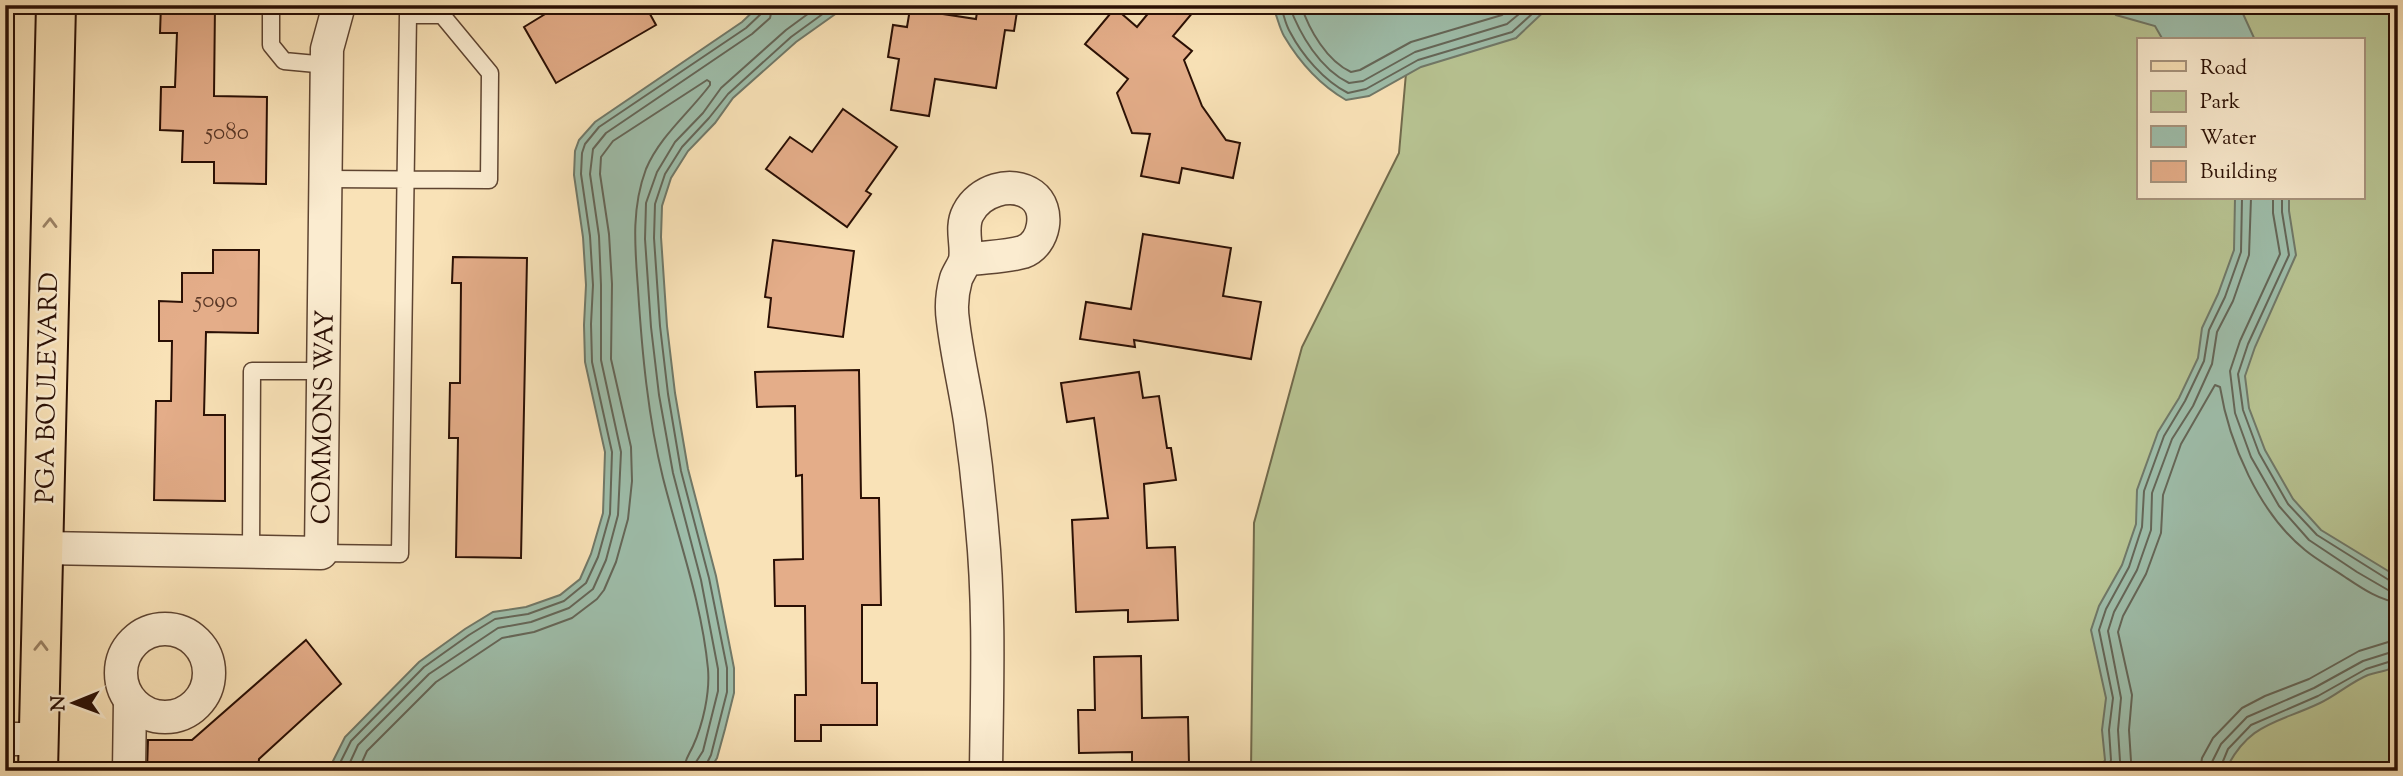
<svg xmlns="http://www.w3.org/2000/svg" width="2403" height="776" viewBox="0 0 2403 776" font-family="'Sorts Mill Goudy',serif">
	<rect width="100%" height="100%" fill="#f9e2b7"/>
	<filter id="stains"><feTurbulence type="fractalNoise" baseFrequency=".00286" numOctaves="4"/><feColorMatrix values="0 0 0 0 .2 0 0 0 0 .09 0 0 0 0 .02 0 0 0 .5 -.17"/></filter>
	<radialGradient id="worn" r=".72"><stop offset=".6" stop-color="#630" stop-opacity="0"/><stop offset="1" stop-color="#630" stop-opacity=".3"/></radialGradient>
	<path fill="#b8c493" stroke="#716a4c" stroke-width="2" fill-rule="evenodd" d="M1412,5H2398V771H1251L1254,523L1302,347L1399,153ZM2139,40H2363V198H2139Z"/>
	<g fill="#9ebeab" stroke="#707868" stroke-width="2">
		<path d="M760,5H848L796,42L733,98L715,123L688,151L671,178L662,206L661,237L667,326L675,393L688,469L716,576L734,668V693L725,729L717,758L709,771H328L345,737L419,662L465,629L493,612L526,607L560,595L580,579L591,554L603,513L605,452L585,362L584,325L586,285L583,237L574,175L575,151L579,140L595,122L742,22Z"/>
		<path d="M1272,5H1551L1516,38L1421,67L1369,96L1346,100C1320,85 1300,63 1284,36C1279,27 1277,15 1272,5Z"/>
		<path d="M2107,5H2239L2255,40H2163L2155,26L2116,15Z"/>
		<path d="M2235,198H2289V211L2296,255L2255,347L2245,376L2249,408L2265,450L2293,499L2321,530L2398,577V663C2389,672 2380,671 2368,675C2351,682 2337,695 2320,703C2276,724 2249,722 2225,771H2099L2105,760L2102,730L2106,698L2091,630L2099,606L2122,565L2136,524L2137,490L2158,432L2179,398L2198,358L2202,328L2218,294L2234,250Z"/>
	</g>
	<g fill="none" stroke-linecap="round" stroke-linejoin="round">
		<g stroke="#646658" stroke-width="2">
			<path d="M1280,5C1284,14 1285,24 1290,32C1302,55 1324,81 1348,93L1366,89L1418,60L1512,32L1542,5"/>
			<path d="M1289,5C1300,35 1320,69 1349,83L1363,81L1415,52L1507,24L1530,5"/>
			<path d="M1301,5C1309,30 1327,61 1351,72L1360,70L1411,42L1502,15L1514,5"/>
			<path d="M2273,198V213L2280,254L2240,341L2230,371L2235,413L2251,457L2279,506L2309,540L2357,572L2388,590L2398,591"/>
			<path d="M2282,198V212L2289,255L2248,344L2238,374L2243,410L2259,453L2288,504L2317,535L2392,582H2398"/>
			<path d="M336,771L351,741L424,667L469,635L495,619L528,614L564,601L586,583L598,557L610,514L612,452L592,362L591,324L593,285L590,236L581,174L582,153L585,144L599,127L746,28L763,12L764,5"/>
			<path d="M346,771L358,745L429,674L498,628L531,622L569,608L593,589L606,560L618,515L621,452L601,360V285L599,236L590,174L593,149L606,133L752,34L770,18L773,5"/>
			<path d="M358,771L367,751L436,682L502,638L534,632L572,618L597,599L604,590L616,562L628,519L632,481L631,447L611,359L612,284L609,234L600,174L601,157L613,141L707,80L710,82V85C689,113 660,136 646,169C631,209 635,248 638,289C642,352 648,417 663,478C679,541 702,604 708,669C710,693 703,724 693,746C689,755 684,760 684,771"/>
			<path d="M695,771L696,762L703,751L718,691V669L701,580L673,473L659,395L651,327L645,239L646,203L657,172L675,142L703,113L721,88L786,30L820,5"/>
			<path d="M703,771L711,755L727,692V668L709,578L681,471L668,394L660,326L654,238L655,204L665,174L682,147L709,118L728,94L791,37L835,5"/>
			<path d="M2107,771L2111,760L2109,730L2113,698L2099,630L2106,609L2129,567L2142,527L2144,491L2164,436L2185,401L2204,361L2209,330L2225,297L2241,252L2242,198"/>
			<path d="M2117,771L2120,761L2118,730L2121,698L2108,631L2114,612L2137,570L2151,530L2152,493L2172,439L2193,406L2212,364L2217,332L2233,301L2249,255L2251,198"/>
			<path d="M2128,771L2131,761L2129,730L2132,695L2118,632L2123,616L2146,574L2161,533L2163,495L2181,444L2215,385L2220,387C2229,443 2259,513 2305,550C2317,560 2332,568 2345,577C2360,587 2380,601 2398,602"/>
			<path d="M2200,771L2202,758L2213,738L2242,708L2265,696L2309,679L2359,651L2398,639"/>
			<path d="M2211,771L2212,762L2221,744L2247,717L2314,688L2363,661L2398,650"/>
			<path d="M2219,771L2228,749L2251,725L2318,696L2366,669L2398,659"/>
		</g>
	</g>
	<g fill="#e4ad89" stroke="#2a0f04" stroke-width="2">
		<path d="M161,5H215L214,96L267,97L266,184L214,183V162H182L183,131L160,130L161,87H175L177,33H160Z"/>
		<path d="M560,5H645L656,25L556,83L524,27Z"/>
		<path d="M978,5H1018L1014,31L1005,30L996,88L935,79L929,116L891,110L899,59L888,57L893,25L907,27L910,9L976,19Z"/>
		<path d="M1155,5H1199L1173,36L1192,51L1184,60L1202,106L1226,140L1240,143L1233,178L1182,168L1179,183L1141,176L1150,134L1132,133L1117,93L1128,79L1085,44L1115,8L1137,27Z"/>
		<path d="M843,109L897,147L866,191L871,194L847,227L766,169L790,137L812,152Z"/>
		<path d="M1143,234L1231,248L1223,296L1261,302L1251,359L1134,340L1135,347L1080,339L1086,302L1131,309Z"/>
		<path d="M773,240L854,251L843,337L768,327L771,298L765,297Z"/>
		<path d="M213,250H259L258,333L206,332L204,415H225V501L154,500L156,401H171L172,341H159V301L182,302V273H213Z"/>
		<path d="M453,257L527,258L521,558L456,557L458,438H449L450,383H460L461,283H452Z"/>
		<path d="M859,370L861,498H879L881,605H862V683H877V725H821V741H795V695H806L805,606H775L774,560L803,559L802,475L796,476L795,406L757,407L755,372Z"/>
		<path d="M1139,372L1143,398L1159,396L1167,448H1171L1176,480L1144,484L1147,548L1175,547L1178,620L1128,622V610L1076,612L1072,520L1108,518L1094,418L1067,422L1061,383Z"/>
		<path d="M306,640L341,684L259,759L258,771H147L148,740H192Z"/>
		<path d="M1141,656L1142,718L1188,717L1189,764L1132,765V752L1079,753L1078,710H1095L1094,657Z"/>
	</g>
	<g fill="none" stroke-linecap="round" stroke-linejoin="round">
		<g stroke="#5e4431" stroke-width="19">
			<g id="service">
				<path d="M271,5V45L284,61L327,65"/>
				<path d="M251,551L252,371H323"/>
				<path d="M321,553L400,554L408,15H442L490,73L489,180L326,179"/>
			</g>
		</g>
		<g stroke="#5e4431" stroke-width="35">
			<g id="minor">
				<path d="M965,260C983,257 1006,257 1023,252C1045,244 1051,209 1032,195C1011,180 979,191 968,213C960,228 968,245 965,260C963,267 958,273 956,279C952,293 951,308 953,321C957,355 965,388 970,421C975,456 979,491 982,527C990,608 987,689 986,771"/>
				<path d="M43,548L321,553L327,49L339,5"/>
				<circle cx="165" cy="673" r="44"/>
				<path d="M5,739H39"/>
				<path d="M129,771L130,701"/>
			</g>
		</g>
		<g stroke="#2a0f04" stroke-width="42">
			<path id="primary" d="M38,771L56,5"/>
		</g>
		<use href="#service" stroke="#fbecd0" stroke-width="16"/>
		<use href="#minor" stroke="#fbecd0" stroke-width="32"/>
		<use href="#primary" stroke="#f9e2b7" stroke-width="38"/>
	</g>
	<defs><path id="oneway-chevron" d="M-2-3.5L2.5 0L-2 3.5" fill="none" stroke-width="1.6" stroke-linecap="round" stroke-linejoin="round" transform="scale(1.75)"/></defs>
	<g stroke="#9c8366">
		<use href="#oneway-chevron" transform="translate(50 223) rotate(-89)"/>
		<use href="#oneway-chevron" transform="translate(41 646) rotate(-89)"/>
	</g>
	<g text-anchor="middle" stroke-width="5" stroke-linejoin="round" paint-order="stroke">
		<g font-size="23" fill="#583625">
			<text x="227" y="139">5080</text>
			<text x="216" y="307">5090</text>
		</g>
		<g font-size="26" fill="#2a0f04" stroke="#fbecd0">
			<text transform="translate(46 388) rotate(-89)" y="9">PGA BOULEVARD</text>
			<text transform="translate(322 417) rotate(-89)" y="9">COMMONS WAY</text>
		</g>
	</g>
	<rect width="2403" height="776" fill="none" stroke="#f9e2b7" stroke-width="28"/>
	<rect x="7" y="7" width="2389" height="762" fill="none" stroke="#2a0f04" stroke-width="3.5"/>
	<rect x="14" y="14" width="2375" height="748" fill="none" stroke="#2a0f04" stroke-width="2"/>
	<rect x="2137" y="38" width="228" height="161" fill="#fbecd0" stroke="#a7947e" stroke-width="2"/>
	<rect x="2151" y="61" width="35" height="10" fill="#f9e2b7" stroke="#a7947e" stroke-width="2"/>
	<text x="2200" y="74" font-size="21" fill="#2a0f04">Road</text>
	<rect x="2151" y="91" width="35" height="21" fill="#b8c493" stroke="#a7947e" stroke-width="2"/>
	<text x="2200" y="108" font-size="21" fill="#2a0f04">Park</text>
	<rect x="2151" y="126" width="35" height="21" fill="#9ebeab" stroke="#a7947e" stroke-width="2"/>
	<text x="2200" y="144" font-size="21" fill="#2a0f04">Water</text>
	<rect x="2151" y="161" width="35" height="21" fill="#e4ad89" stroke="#a7947e" stroke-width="2"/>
	<text x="2200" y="178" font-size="21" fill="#2a0f04">Building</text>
	<g transform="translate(74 703) rotate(269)" stroke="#fbecd0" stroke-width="5" paint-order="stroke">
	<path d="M0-5L12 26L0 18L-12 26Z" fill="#2a0f04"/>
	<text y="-10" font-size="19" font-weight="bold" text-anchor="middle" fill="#2a0f04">N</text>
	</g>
	<rect width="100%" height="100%" filter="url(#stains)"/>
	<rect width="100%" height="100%" fill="url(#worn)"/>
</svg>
